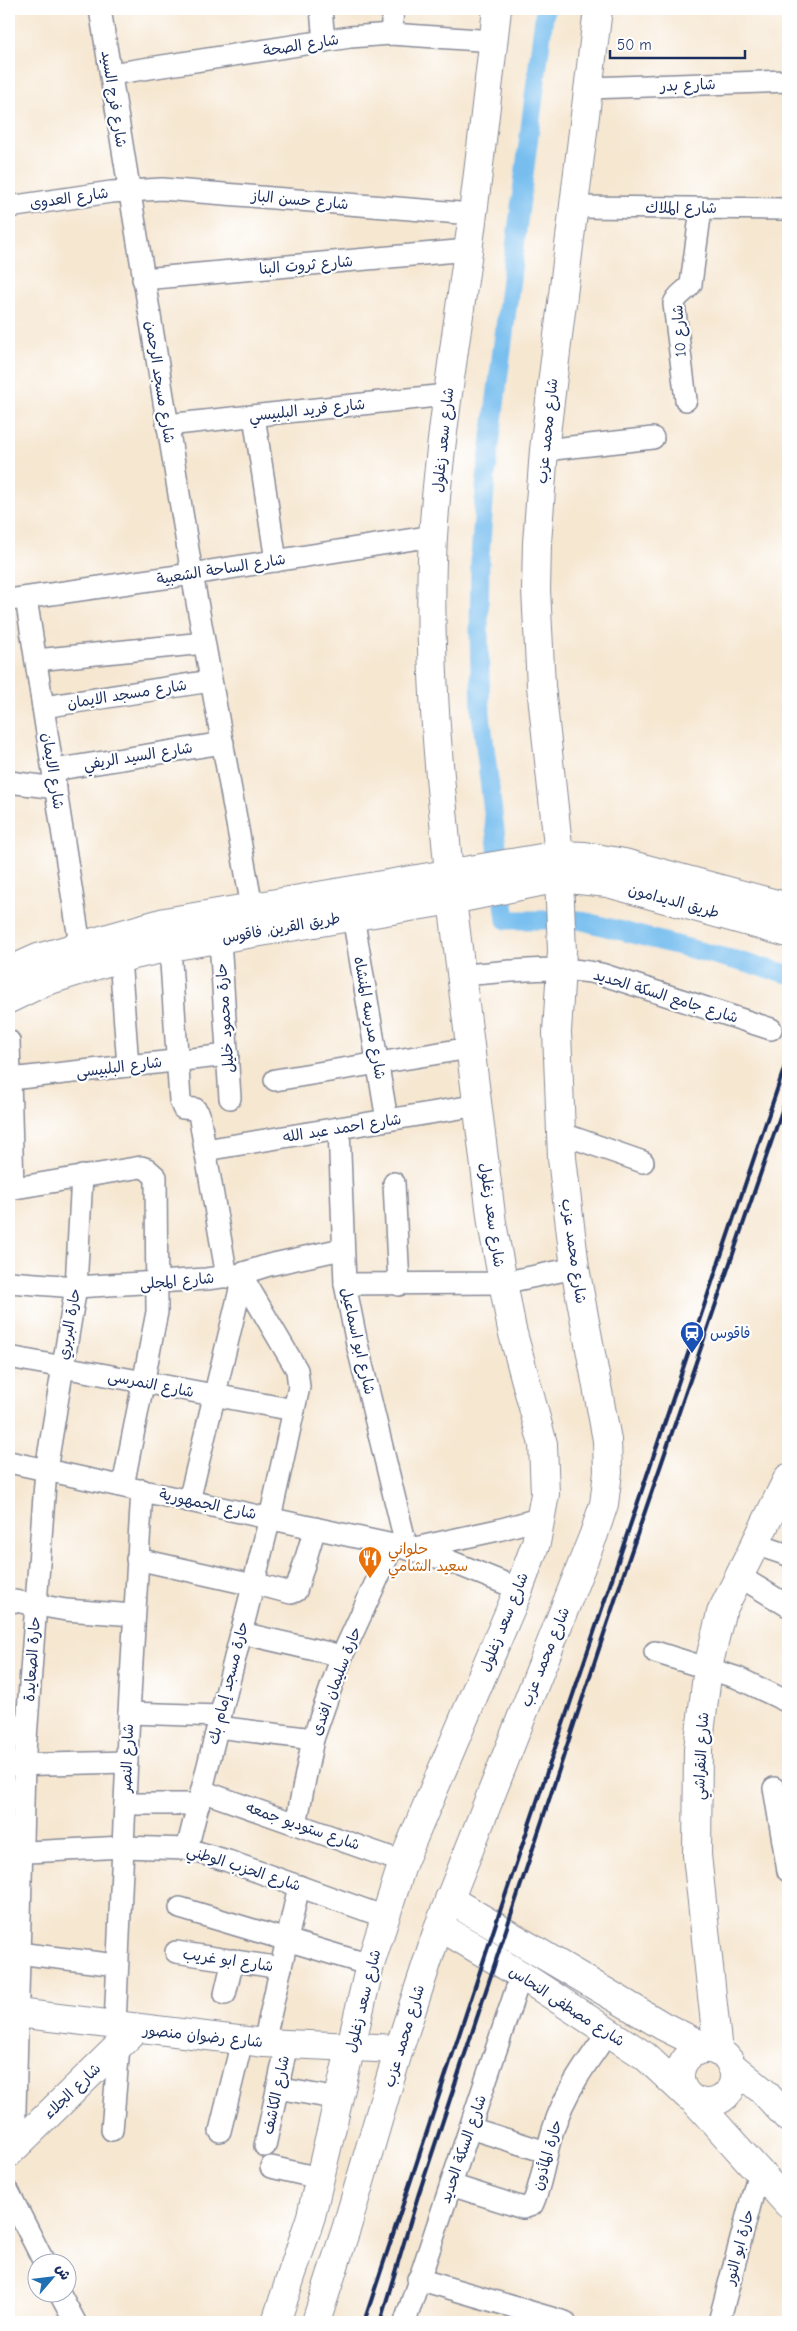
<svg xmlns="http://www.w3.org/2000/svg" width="797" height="2331" viewBox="0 0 797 2331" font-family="'Comic Neue','Playpen Sans Arabic',sans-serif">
	<rect width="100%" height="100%" fill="#fff"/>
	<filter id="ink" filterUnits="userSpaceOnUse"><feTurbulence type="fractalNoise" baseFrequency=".02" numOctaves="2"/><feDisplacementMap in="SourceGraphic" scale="10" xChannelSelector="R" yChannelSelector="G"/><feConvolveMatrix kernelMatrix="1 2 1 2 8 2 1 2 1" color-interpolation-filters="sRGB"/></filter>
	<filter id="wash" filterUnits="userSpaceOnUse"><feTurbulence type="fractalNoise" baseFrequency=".0096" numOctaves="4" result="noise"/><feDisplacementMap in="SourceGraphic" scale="20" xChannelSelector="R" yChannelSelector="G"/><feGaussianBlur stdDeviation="1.12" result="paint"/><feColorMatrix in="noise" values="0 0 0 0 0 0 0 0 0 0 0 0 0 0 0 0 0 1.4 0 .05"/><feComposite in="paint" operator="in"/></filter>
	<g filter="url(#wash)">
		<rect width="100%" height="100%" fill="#f6e7d1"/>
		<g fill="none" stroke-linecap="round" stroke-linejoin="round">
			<path stroke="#77beef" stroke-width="19" d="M545,9L486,477L480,556L479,635L481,714L506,920H579L788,974"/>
		</g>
	</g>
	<g filter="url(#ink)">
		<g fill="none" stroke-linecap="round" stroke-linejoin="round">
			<g stroke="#888b98" stroke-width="24">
				<g id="minor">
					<path d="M100,9L192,574L252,907"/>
					<path d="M321,9L324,41"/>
					<path d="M391,34L393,9"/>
					<path d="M111,74L350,37L391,34L494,41"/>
					<path d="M589,88L788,81"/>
					<path d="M9,207L111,192L162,189L472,214"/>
					<path d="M574,207L788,209"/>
					<path d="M143,279L468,250"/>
					<path d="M686,400L674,304C677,294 686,292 691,284L701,209"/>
					<path d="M254,416L276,561"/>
					<path d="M167,425L446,395"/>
					<path d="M544,450L653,438"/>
					<path d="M26,598L80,945"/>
					<path d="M9,600L192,574L433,536"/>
					<path d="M36,660L204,643"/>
					<path d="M43,707L210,681"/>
					<path d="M53,770L223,743"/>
					<path d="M9,782L56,788"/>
					<path d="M353,916L387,1120"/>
					<path d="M220,939L230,1098"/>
					<path d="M170,947L180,1100L183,1108L195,1109L199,1114L227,1277"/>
					<path d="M120,958L128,1066"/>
					<path d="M462,975C508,972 555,964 601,974L771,1029"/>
					<path d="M9,1041L13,1188"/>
					<path d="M10,1079L228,1055"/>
					<path d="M275,1080L470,1048"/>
					<path d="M339,1128L345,1284L357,1344L407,1549"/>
					<path d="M560,1133L643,1162"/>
					<path d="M205,1150L479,1105"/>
					<path d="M394,1183L399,1285"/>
					<path d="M9,1189L141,1167L147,1169L156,1177L157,1312L123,1486"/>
					<path d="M9,1282L76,1287L206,1279L237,1275L269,1265L342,1249"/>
					<path d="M345,1284L502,1283L575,1268"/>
					<path d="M9,1357L294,1410"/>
					<path d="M9,1462L393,1545L447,1560L519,1589"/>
					<path d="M189,1501L244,1273"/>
					<path d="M755,1544L788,1555"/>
					<path d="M415,1548L498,1530L542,1518"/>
					<path d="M137,1559L253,1585"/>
					<path d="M739,1576L788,1606"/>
					<path d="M253,1583L291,1593L296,1591L315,1528"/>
					<path d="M9,1600L66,1610L134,1615"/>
					<path d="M241,1633L342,1656"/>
					<path d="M655,1652L738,1678L788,1702"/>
					<path d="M129,1713L220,1716"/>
					<path d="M218,1727L313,1739"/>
					<path d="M9,1765L127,1762"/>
					<path d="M774,1788L788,1871"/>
					<path d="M202,1791L403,1862"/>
					<path d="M125,1804H199"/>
					<path d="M296,1824L313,1739L342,1656L393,1545"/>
					<path d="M187,1849L270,1518L299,1387L297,1370L243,1278"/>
					<path d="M9,1853L123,1847L187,1849L228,1861L385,1917"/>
					<path d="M180,1908L370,1965"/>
					<path d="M9,1952L117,1965"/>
					<path d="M176,1952L281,1968"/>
					<path d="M225,1994L233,1960"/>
					<path d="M115,2025L129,1713L142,1490"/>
					<path d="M264,2043L299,1886"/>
					<path d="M277,2088L339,2099"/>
					<path d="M470,2128L546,2152"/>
					<path d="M112,2130L119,2046"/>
					<path d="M220,2131L242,2041"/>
					<path d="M265,2146L287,2044"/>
					<path d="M14,2148L24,1765L46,1470L76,1287L82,1176"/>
					<path d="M271,2167L319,2178"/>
					<path d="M451,2185L523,2208L532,2205C541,2189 546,2150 553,2130C564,2094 586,2063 608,2033"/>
					<path d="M9,2193L45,2264"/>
					<path d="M418,2279L565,2322"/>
					<path d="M60,2294L75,2322"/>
					<path d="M405,2322L521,1975"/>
					<path d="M719,2322L759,2171"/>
				</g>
			</g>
			<g stroke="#888b98" stroke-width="30">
				<g id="tertiary">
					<path d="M449,1899L663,2026L709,2049"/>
					<path d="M439,1926L521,1975L645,2056L688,2096"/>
					<path d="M9,2012L264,2043L399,2049"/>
					<circle cx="707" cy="2076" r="27"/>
					<path d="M718,2052L697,1855L698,1749L708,1667L721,1613L788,1478"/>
					<path d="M731,2065L764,2092L788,2118"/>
					<path d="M695,2101L788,2204"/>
					<path d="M9,2153L136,2029"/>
					<path d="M276,2322L311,2216L370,1965L403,1862L519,1589L536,1543L545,1494L543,1444L512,1330L492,1223L452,900"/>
					<path d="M316,2322L347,2226L399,2049L439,1926L594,1534L604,1504L608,1472L607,1440L575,1268L562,1158L557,1032L562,951L559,878"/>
				</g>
			</g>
			<g stroke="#888b98" stroke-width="30">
				<g id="secondary">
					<path d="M559,855L541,686L536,590L537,543L544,450L598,9"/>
					<path d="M449,873C438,761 427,650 433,537C439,441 455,347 468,251C479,171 488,90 497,9"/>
					<path d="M9,971L38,958L165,922L559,855L585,856L624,863L788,907"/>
					<path d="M9,999L44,982L120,958L170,947L452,900L559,878L608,883L788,933"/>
				</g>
			</g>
			<use href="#minor" stroke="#fff" stroke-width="21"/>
			<use href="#tertiary" stroke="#fff" stroke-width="28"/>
			<use href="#secondary" stroke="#fff" stroke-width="28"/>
			<g stroke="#1b2f5e" stroke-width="4">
				<path d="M364,2322L495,1926L788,1057"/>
				<path d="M380,2322L418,2196L627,1564L788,1093"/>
			</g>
		</g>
	</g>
	<defs>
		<g id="station-pin" transform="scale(1.25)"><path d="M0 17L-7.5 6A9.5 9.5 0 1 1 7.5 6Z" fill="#1a4fb4" stroke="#fff"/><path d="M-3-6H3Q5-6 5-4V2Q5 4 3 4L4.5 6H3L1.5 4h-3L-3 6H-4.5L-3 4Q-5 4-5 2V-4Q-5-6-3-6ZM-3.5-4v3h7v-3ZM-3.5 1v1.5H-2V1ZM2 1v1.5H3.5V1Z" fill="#fff"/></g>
		<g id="restaurant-pin" transform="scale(1.25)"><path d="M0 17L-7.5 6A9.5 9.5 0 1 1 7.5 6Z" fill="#e8710a" stroke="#fff"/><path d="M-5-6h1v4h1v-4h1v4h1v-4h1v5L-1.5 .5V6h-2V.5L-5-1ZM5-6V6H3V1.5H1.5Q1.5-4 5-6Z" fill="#fff"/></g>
	</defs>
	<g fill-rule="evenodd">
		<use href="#station-pin" x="692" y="1333"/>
		<use href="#restaurant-pin" x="370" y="1558"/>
	</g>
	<g text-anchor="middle" stroke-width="4.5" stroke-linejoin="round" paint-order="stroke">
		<g font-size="15" fill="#1b2f5e" stroke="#fff">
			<text transform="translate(301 45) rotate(-9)" y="5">شارع الصحة</text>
			<text transform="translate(688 85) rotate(-2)" y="5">شارع بدر</text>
			<text transform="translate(114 99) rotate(81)" y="5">شارع فرج السيد</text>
			<text transform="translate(69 198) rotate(-8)" y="5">شارع العدوى</text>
			<text transform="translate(300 200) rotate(5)" y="5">شارع حسن الباز</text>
			<text x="681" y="213">شارع الملاك</text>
			<text transform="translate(306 265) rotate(-5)" y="5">شارع ثروت البنا</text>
			<text transform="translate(679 331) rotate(-94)" y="5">شارع 10</text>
			<text transform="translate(160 382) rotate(81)" y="5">شارع مسجد الرحمن</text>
			<text transform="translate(307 410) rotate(-6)" y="5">شارع فريد البلبيسي</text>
			<text transform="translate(547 431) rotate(-84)" y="5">شارع محمد عزب</text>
			<text transform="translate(443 440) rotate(-84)" y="5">شارع سعد زغلول</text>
			<text transform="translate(221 569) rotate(-9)" y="5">شارع الساحة الشعبية</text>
			<text transform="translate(127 694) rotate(-9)" y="5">شارع مسجد الايمان</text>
			<text transform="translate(138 756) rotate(-9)" y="5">شارع السيد الريفي</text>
			<text transform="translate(53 771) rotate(81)" y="5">شارع الايمان</text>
			<text transform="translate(674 901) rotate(15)" y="5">طريق الديدامون</text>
			<text transform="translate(281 928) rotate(-10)" y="5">طريق القرين, فاقوس</text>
			<text transform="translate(666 996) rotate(17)" y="5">شارع جامع السكة الحديد</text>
			<text transform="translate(225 1018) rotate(-94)" y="5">حارة محمود خليل</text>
			<text transform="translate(370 1018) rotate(80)" y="5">شارع مدرسه المنشاه</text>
			<text transform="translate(119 1067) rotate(-7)" y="5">شارع البلبيسى</text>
			<text transform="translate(342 1128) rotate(-9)" y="5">شارع احمد عبد الله</text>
			<text transform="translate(492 1215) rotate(82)" y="5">شارع سعد زغلول</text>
			<text transform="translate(574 1251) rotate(82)" y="5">شارع محمد عزب</text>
			<text transform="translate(177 1281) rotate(-5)" y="5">شارع المجلى</text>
			<text transform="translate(69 1324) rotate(-80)" y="5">حارة البربري</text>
			<text transform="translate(358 1341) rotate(77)" y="5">شارع ابو اسماعيل</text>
			<text transform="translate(151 1384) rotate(11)" y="5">شارع النمرسى</text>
			<text transform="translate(208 1504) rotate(12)" y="5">شارع الجمهورية</text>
			<text transform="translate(504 1622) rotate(-68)" y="5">شارع سعد زغلول</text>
			<text transform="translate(545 1657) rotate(-68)" y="5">شارع محمد عزب</text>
			<text transform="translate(32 1659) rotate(-86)" y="5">حارة الصعايدة</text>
			<text transform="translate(336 1681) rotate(-69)" y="5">حارة سليمان افندى</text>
			<text transform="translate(228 1683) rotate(-76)" y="5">حارة مسجد إمام بك</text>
			<text transform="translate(701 1756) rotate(-87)" y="5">شارع النقراشي</text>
			<text transform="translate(127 1758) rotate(-88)" y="5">شارع النصر</text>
			<text transform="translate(303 1826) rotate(19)" y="5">شارع ستوديو جمعه</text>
			<text transform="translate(244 1868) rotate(18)" y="5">شارع الحزب الوطني</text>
			<text transform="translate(228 1960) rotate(8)" y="5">شارع ابو غريب</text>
			<text transform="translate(363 2001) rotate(-76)" y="5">شارع سعد زغلول</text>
			<text transform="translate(567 2006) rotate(33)" y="5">شارع مصطفى النحاس</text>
			<text transform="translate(203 2036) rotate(6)" y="5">شارع رضوان منصور</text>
			<text transform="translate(404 2036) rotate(-73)" y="5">شارع محمد عزب</text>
			<text transform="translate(72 2091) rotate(-44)" y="5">شارع الجلاء</text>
			<text transform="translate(276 2095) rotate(-78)" y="5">شارع الكاشف</text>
			<text transform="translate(463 2149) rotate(-71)" y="5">شارع السكة الحديد</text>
			<text transform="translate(547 2155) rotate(-74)" y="5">حارة المأذون</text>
			<text transform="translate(739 2247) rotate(-75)" y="5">حارة ابو النور</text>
		</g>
		<g font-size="15" fill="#164399" stroke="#fff" text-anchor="start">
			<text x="710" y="1338">فاقوس</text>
		</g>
		<g font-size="15" fill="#c56008" stroke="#fff" text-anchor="start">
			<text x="388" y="1554">حلواني<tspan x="388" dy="17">سعيد الشامي</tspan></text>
		</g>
	</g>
	<rect width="797" height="2331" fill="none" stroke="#fff" stroke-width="30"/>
	<g transform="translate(52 2278) rotate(62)"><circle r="24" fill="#ffffff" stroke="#a4acbf"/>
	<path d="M0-4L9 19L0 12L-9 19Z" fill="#1f6fb2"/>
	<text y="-8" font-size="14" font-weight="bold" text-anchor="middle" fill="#1b2f5e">ش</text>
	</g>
	<path d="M610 50v8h135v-8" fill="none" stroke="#1b2f5e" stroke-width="2.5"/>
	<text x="617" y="50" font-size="15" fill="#1b2f5e" stroke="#ffffff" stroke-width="4" paint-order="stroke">50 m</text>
</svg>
